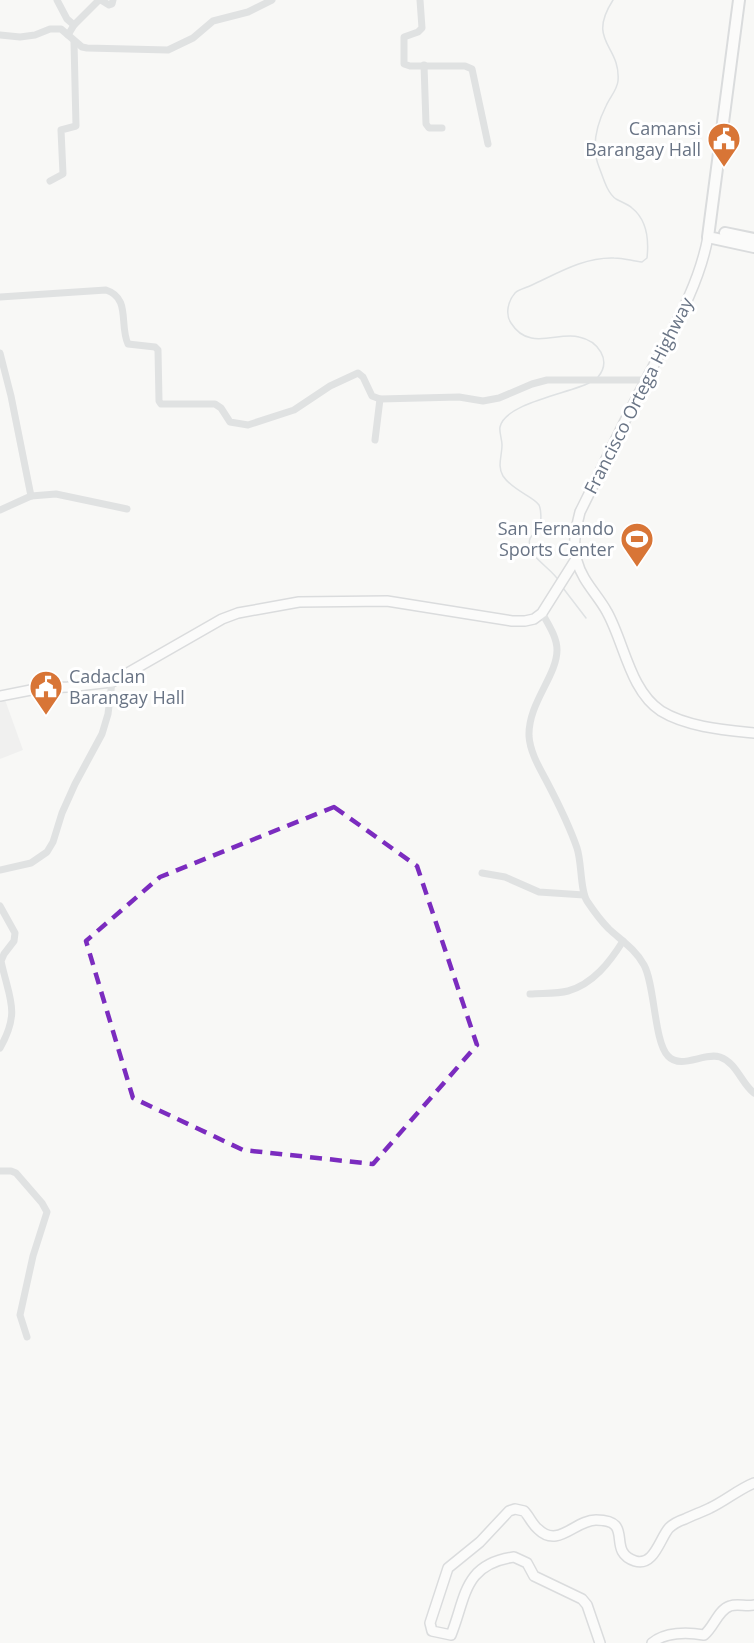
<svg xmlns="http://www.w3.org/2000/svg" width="754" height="1643" viewBox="0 0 754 1643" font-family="'Open Sans',sans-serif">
	<rect width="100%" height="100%" fill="#f8f8f6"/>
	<path fill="#e6e7e7" d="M4,697L23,750L0,759V699Z"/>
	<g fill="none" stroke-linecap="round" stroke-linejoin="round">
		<g stroke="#c0c7cd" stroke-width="1.5">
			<path d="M598,377C612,360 598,341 579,337C558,331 529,352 511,323C505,314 508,301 515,293C519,289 526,288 532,285C558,273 584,257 614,258C624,258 632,261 642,262L647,258C649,240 647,220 632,208C628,204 621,202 616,199C607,193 603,177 599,167C591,147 597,124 606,106C610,97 617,90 618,81C621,45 586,42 613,0"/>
			<path d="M559,581C552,569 532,559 530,546C527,536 535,535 539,527C542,522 541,509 539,505C533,496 513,491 503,476C497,466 502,456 502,445C502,439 499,432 500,427C505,403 570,393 589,383"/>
			<path d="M563,588L586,618"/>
		</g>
		<g stroke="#b7babf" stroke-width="12">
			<g id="secondary">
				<path d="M708,237C698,290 670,333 646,380C623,423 602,468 580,512C576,528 572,545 577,561C582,581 598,595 607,612C624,642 630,691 661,711C687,727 725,730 754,733"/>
				<path d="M0,696L41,688L68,687L112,682L222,619L238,613L299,602L387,601L512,621H525L534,619L542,613L576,559"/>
				<path d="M600,1643L587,1605L582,1599L534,1576L527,1563L514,1557C463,1564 466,1598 451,1635L432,1631L430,1623L448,1568L480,1542L509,1511L515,1509L524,1511C529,1516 532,1524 538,1529C558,1549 575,1520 596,1520C636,1520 605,1551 635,1561C654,1567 660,1538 669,1528C673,1524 679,1521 685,1519C693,1515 702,1512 710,1508C725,1501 739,1489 754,1483"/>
				<path d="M652,1643C665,1632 687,1632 704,1635C714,1627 718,1610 730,1606C738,1603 746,1607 754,1605"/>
			</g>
		</g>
		<g stroke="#b7babf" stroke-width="14">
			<g id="primary">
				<path d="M739,0L708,237L754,247"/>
				<path d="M725,233L754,239"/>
			</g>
		</g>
		<g stroke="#c4c7cb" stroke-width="7">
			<path d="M57,0L67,19L74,25"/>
			<path d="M101,0L109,5L112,4L113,0"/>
			<path d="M420,0L422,28L418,32L404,37V64L410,66H465L472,69L488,144"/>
			<path d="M0,35L20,37L35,35L50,29H61L82,47L87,48L168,50L193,38L213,21L248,12L272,0"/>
			<path d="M68,35L74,25L99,0"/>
			<path d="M424,65L426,124L429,128H442"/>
			<path d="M50,181L63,174L61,130L76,126L74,42"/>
			<path d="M0,297L106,290C131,298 119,325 128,344L155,347L158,350L159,401L161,404H215L221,408L230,422L248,425L294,410L330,386L358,373L363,377L372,396L380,399L459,397L483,401L499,398L532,384L547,380H646"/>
			<path d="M0,353L11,396L31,496"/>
			<path d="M375,440L380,399"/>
			<path d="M0,510L31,496L56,494L127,509"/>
			<path d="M542,613C548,624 557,637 557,650C557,676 528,703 529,736C530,752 539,767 547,782C558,803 569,825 577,848C582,863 580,890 587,901C593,910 601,921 609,929C621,940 636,950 644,965C655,985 654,1042 668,1056C681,1070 704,1052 720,1057C737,1063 741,1083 754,1093"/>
			<path d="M0,870L31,863L47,852L53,842L62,813L75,784L102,734L108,714L112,682"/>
			<path d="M482,873L505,877L539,892L584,895"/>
			<path d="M0,906L15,933L14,941L4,954L1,961C9,999 21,1011 0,1048"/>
			<path d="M530,994C542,993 557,994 568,991C593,984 610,962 623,941"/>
			<path d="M0,1171H11L16,1173L42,1203L47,1212L33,1256L20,1315L27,1337"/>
		</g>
		<use href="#secondary" stroke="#fff" stroke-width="9"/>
		<use href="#primary" stroke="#fff" stroke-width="10"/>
	</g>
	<path d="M0 0H754V1643H0ZM334,807L417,866L477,1045L373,1164L243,1150L133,1098L86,941L160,877Z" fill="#f8f8f6" fill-opacity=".55" fill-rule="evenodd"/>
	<path fill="none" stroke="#7b2cbf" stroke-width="4.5" stroke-dasharray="12 8" stroke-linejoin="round" d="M334,807L417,866L477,1045L373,1164L243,1150L133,1098L86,941L160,877Z"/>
	<defs>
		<g id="civic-pin" transform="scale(1.725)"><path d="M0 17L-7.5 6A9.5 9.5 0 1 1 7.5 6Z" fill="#d87536" stroke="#fff"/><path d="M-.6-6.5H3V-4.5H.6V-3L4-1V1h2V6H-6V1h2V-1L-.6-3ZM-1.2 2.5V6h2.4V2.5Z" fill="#fff"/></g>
		<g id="stadium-pin" transform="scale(1.725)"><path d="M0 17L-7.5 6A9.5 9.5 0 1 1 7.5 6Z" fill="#d87536" stroke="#fff"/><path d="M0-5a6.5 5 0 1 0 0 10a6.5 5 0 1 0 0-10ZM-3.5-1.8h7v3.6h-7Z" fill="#fff"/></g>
	</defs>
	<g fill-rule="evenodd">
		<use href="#civic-pin" x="724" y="139"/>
		<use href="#stadium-pin" x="637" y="539"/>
		<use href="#civic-pin" x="46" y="687"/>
	</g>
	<g text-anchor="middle" stroke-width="6" stroke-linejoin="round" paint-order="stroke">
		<g font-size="18" fill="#697485" stroke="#fff" text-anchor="end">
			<text x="701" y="135">Camansi<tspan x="701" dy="21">Barangay Hall</tspan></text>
			<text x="614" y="535">San Fernando<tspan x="614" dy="21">Sports Center</tspan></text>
			<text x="69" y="683" text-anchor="start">Cadaclan<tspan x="69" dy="21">Barangay Hall</tspan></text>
		</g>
		<g font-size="18" fill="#697485" stroke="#fff">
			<text transform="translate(639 396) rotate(-63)" y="6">Francisco Ortega Highway</text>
		</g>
	</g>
</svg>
